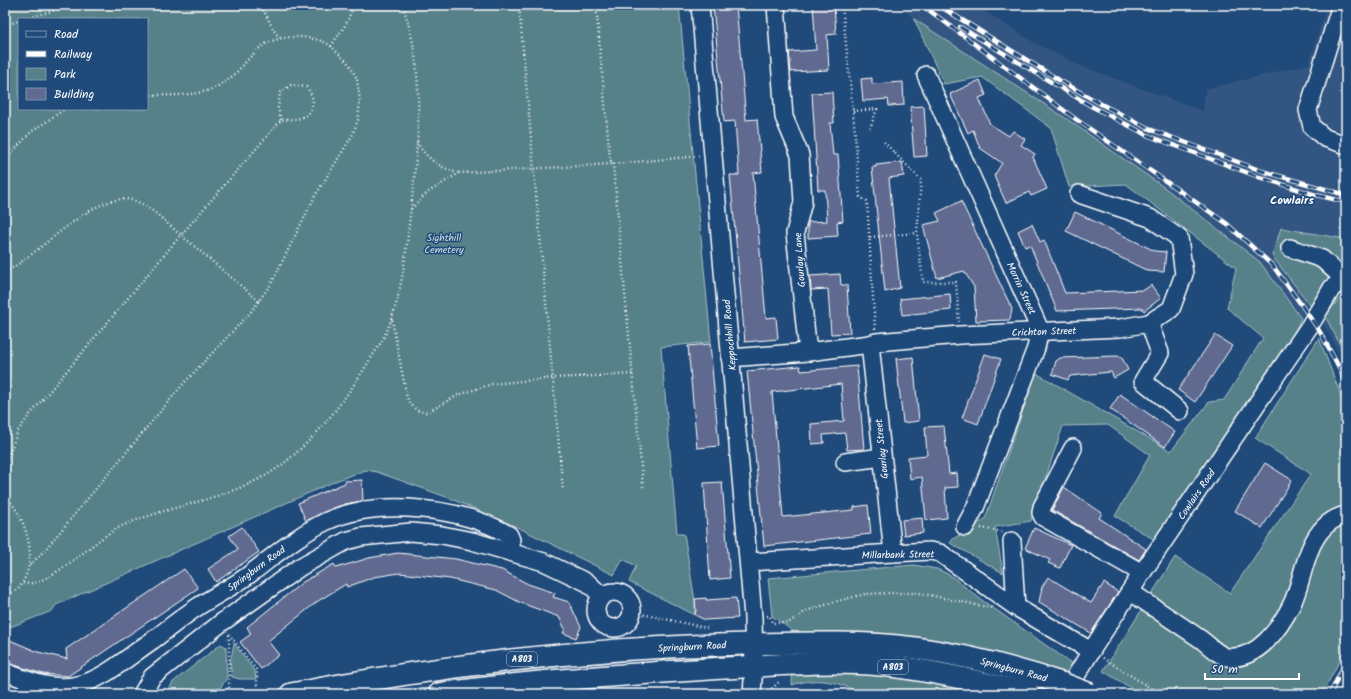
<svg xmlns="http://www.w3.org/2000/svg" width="1351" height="699" viewBox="0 0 1351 699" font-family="Kalam,sans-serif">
	<rect width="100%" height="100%" fill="#1f4a7a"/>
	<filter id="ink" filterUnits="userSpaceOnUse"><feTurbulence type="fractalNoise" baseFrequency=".025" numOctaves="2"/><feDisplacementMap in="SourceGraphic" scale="8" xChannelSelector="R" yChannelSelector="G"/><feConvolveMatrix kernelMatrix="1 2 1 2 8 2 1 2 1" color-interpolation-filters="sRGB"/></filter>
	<g filter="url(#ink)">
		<path fill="#335481" d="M899,5H975L1037,44L1081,66L1203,111L1205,89L1309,64L1327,5H1346V229L1342,238L1312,234L1346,239V365L1322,322L1308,304L1295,331L1301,317L1260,262L1165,188L1064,117L914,19Z"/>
		<g fill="#568189" stroke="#aac0c4" fill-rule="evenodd">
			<path d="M5,5H679L711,342L661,347L677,534H684L695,601V615L629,582L636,566L623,559L614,575L517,527L449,498L377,472L366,470L338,480L56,605L52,611L5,629ZM19,19H147V109H19Z"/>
			<path d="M914,19L1064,117L1165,188L1260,262L1301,318L1295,331L1155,540L1115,516L1150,455L1108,425L1063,426L1031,521L995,527L1003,573L950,543L953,539L985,519L1036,373L1171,451L1209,402L1224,400L1263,338L1227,308L1236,268L1126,184L1069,187L1051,128L982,77L944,84Z"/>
			<path d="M1281,228L1346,239V269H1341L1313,309L1272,256Z"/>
			<path d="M1346,294V356L1325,316L1339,299Z"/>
			<path d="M1319,338L1346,409V640L1340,660L1322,694H1141L1103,671L1175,557L1230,593L1311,474L1255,438Z"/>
			<path d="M914,565L937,569L950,575L979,598L1074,665L1055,694H863C838,682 819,676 792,685L794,632L772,616L768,578Z"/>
			<path d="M234,643L255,672L256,679H239L232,677L230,663Z"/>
			<path d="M221,644L226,647L227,678L220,688L201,694H170L169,690L173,682Z"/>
		</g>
		<g fill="#616a90" stroke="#fff">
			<path d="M713,5H736L746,120L757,119L762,172L753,173L766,318L776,317L778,339L745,342L730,175H739L735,121L724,122Z"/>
			<path d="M813,5H834L836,34L827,35L829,70L791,72L789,52L816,50Z"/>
			<path d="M872,78V84L903,82L904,105L889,106L888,99L863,101L861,79Z"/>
			<path d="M980,80L986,95L979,98L990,124L1009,136L1013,131L1025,139L1021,145L1035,154L1033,157L1047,189L1031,196L1029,192L1006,203L994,176L1002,163L980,148L973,130L968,133L950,94Z"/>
			<path d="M832,92L834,123H830L833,155H838L843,221L837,222L838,236L808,238V222L827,221L825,190H818L812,93Z"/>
			<path d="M924,106L927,156L914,157L910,107Z"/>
			<path d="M902,162L904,176L889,178L900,288L885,292L872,167H876V165Z"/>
			<path d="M961,201L1012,309L1010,320L976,321L974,287L964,271L937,278L923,225L940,221L936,213Z"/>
			<path d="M1075,212L1155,251L1166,252L1164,272L1148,271L1066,231Z"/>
			<path d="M1032,224L1040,242L1044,240L1065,293L1144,290L1151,285L1161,298L1144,311L1142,308L1057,311L1030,245L1025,247L1018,231Z"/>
			<path d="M840,274L841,285H847L850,333L831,334L828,289L811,290L810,276Z"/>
			<path d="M950,294L951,310L902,315L900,299Z"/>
			<path d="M1215,335L1232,346L1195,402L1178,390Z"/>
			<path d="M710,344L719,446L697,448L688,346Z"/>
			<path d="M985,354L1001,359L978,424L962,418Z"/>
			<path d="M1117,356L1122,358L1128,370L1114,378L1111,372L1070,376L1068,380L1052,374L1056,361L1060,358Z"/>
			<path d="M913,357L919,421L903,423L896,359Z"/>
			<path d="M800,366L801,371L857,366L864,449L847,450L845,433L823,435L824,443L812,444L811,424L844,421L841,384L772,392L783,517L854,510V507L868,505L871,534L764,546L747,371Z"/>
			<path d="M1120,394L1175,432L1165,447L1110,409Z"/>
			<path d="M944,426L949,474L957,473L958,487L945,488L947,518L926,520L922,477L910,479L908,457L927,455L925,427Z"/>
			<path d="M1265,463L1292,480L1262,528L1235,511Z"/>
			<path d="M362,480L363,501L345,504L324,512L306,521L298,503L345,483V481Z"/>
			<path d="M722,482L730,578L710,580L704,483Z"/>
			<path d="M1064,487L1102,513L1099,518L1146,549L1139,560L1052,510Z"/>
			<path d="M922,518L923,533L904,535L902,520Z"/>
			<path d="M242,527L259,552L216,582L208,569L238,549L229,536Z"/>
			<path d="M1034,528L1071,545L1060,568L1048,563L1050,560L1025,548Z"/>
			<path d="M398,553L456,559L502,570L528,584L555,593L553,597L569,602L581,627L576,638L563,633L565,629L559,617L521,603L496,590L450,579L400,573L374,577L347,587L346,584L318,601L268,641L279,655L261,669L240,642L251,634L247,627L303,582L334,564L336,568L369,558Z"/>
			<path d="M184,569L198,588L68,676L43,674L5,662V638L38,652L67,659L66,649Z"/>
			<path d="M1048,577L1091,603L1104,583L1118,592L1091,633L1039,602L1042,587Z"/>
			<path d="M706,598V600L736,598L738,618L705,620L695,615L696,610L695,599Z"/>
		</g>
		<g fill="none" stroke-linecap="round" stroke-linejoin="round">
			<g stroke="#fff" stroke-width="20">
				<g id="minor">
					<path d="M700,5L753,617L754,666L752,694"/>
					<path d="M776,5L784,117L800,155L803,202L795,233L808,352"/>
					<path d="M1341,5L1308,110L1312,127L1325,138L1346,145"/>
					<path d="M926,75L1040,330L1036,348L975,508L965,527"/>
					<path d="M1290,248L1322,259L1344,279"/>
					<path d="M1149,323L1160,353L1143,381L1180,411"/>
					<path d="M870,344L893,553"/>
					<path d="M730,358L808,352L870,344L876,342L960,335L1120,328L1149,323L1171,309L1184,274L1179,238L1150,218L1079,194"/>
					<path d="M1073,448L1042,507L1041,513L1043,517L1142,573"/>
					<path d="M845,462L882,457"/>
					<path d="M1012,541L1016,607"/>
					<path d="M749,562L893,553L930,551L940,553L1016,607L1091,651"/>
					<circle cx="614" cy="610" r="18"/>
					<path d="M1131,592C1154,608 1177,623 1199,638C1208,644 1217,655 1227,657C1257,661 1280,628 1292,604C1301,585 1304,558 1314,541C1321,528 1332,518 1346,515"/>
					<path d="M5,672C29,681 51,691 78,685C105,679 130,655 153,640C168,629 183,616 199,606C216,595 234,586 250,574C275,555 299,534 327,521C379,498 461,507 509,535L511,540L508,550"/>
					<path d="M142,694L152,677L221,623L300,567L346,541L361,537L411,532L442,535L472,541L544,562L588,583L602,596"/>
					<path d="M1065,694L1091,651L1142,573L1309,327L1332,288L1346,278"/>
				</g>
			</g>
			<g stroke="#fff" stroke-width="24">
				<g id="major">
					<path d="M291,694C441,665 594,647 747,644C803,643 859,641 915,648C966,655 1015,668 1064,684"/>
					<path d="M439,694C529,681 619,675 709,669C767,666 824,660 881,665C931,670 980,682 1029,694"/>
				</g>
			</g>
			<g stroke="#fff" stroke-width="2.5" stroke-dasharray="1 3" stroke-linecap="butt">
				<path d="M256,5C271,13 268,30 282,38"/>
				<path d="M519,5L563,491"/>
				<path d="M596,5L610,159L613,164L643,487"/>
				<path d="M842,5L853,111L860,197L867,201L875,329"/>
				<path d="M26,19L70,5"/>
				<path d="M5,25L19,21"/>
				<path d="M147,95C169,95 196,97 216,87C250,71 249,37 296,37C308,37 321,39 331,46L346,24L354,5"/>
				<path d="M853,111L877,109L870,128"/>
				<path d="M417,142C426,159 441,168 458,173"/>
				<path d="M884,142L921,180L917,233L923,282H956L959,322"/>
				<path d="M5,160L31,132L65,109"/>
				<path d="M411,209L427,193L459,173L613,164L699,156"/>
				<path d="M870,237L917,233"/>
				<path d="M5,272C40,255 97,187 135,201C152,207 167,224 181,235L28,417L18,431L5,465"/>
				<path d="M259,301L181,235L281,120C287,119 294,120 300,118C316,114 316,97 306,87L291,85L280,93L278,108L281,120"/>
				<path d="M392,320L407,398C412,407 417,413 428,412L458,395L492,384L554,378L633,374"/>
				<path d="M5,492C8,500 14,506 18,513C28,531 34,555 26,575C22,586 17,593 5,595"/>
				<path d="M981,528L1003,532"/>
				<path d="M30,565L44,551L184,383L250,313L271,284L315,196L352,136L358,120L360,101L357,79L349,64L331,46"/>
				<path d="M23,583C49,589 97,536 124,525C176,503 237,499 283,464C320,435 347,397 371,358C377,349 383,340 387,330C401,298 405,260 409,225C417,157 428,70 402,5"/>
				<path d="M632,612L707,628"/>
				<path d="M767,616H770L772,623H788L806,611L838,601L865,594L889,593H919L992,608"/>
				<path d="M229,634L257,671V694"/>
				<path d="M1103,658L1160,694"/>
				<path d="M211,694L229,689V635"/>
				<path d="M766,694L779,682"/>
			</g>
			<use href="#minor" stroke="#1f4a7a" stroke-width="17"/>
			<use href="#major" stroke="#1f4a7a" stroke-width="21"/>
			<g stroke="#fff" stroke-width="4.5">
				<g id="rail">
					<path d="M922,5L1077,120L1226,223L1273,266L1300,303L1320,332L1341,371L1346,387"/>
					<path d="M938,5L1059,80L1101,104L1152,130L1262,171L1346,195"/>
					<path d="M960,27L1091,106L1149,136L1259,177L1316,195L1346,202"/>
					<path d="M1330,694L1346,661"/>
				</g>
			</g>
			<use href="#rail" stroke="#1f4a7a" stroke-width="3" stroke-dasharray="9" stroke-linecap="butt"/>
			<g stroke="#fff" stroke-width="24" stroke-linecap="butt">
				<path id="major-bridge" d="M1064,684L1090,694"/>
			</g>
			<use href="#major-bridge" stroke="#1f4a7a" stroke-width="21"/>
		</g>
	</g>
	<g text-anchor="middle" stroke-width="3" stroke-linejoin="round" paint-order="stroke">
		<g fill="#1f4a7a" stroke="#bcc9d7" stroke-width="1">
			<rect x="507" y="652" width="30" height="14" rx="3"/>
			<rect x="878" y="660" width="30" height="14" rx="3"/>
		</g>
		<g font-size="9" font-weight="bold" fill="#fff">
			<text x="522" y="662">A803</text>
			<text x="893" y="670">A803</text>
		</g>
		<g font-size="10" fill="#d5e0e2" stroke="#1f4a7a">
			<text x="444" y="241">Sighthill<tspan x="444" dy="12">Cemetery</tspan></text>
		</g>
		<g font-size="10" fill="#fff" stroke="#1f4a7a">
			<text transform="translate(799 260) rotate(-94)" y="4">Gourlay Lane</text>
			<text transform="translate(1022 288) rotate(65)" y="4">Morrin Street</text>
			<text transform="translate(1044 331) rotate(-2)" y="4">Crichton Street</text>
			<text transform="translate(729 335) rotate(-95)" y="4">Keppochhill Road</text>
			<text transform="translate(881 449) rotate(-96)" y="4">Gourlay Street</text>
			<text transform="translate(1196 494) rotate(-56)" y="4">Cowlairs Road</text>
			<text transform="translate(898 554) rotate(-1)" y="4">Millarbank Street</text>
			<text transform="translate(256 568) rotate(-36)" y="4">Springburn Road</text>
			<text transform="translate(692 646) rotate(-3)" y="4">Springburn Road</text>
			<text transform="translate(1014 669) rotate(15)" y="4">Springburn Road</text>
		</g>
		<g font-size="12" font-weight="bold" fill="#fff" stroke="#1f4a7a">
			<text x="1292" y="204">Cowlairs</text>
		</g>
	</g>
	<rect width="1351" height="699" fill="none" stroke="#1f4a7a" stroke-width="20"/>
	<rect x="10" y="10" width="1331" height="679" fill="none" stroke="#fff" stroke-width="1.5" filter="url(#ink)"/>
	<rect x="18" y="18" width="130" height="92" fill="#1f4a7a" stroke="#7992af"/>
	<rect x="26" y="31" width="20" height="6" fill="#1f4a7a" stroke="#7992af"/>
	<text x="54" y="38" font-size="12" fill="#ffffff">Road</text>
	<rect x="26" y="51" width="20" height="6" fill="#ffffff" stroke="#7992af"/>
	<text x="54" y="58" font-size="12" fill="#ffffff">Railway</text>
	<rect x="26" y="68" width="20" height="12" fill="#568189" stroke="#7992af"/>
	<text x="54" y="78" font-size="12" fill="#ffffff">Park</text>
	<rect x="26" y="88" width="20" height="12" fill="#616a90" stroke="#7992af"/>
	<text x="54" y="98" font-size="12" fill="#ffffff">Building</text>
	<path d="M1205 673v6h94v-6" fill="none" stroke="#ffffff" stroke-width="2"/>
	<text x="1211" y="673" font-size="12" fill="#ffffff" stroke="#1f4a7a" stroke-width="3" paint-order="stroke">50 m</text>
</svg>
